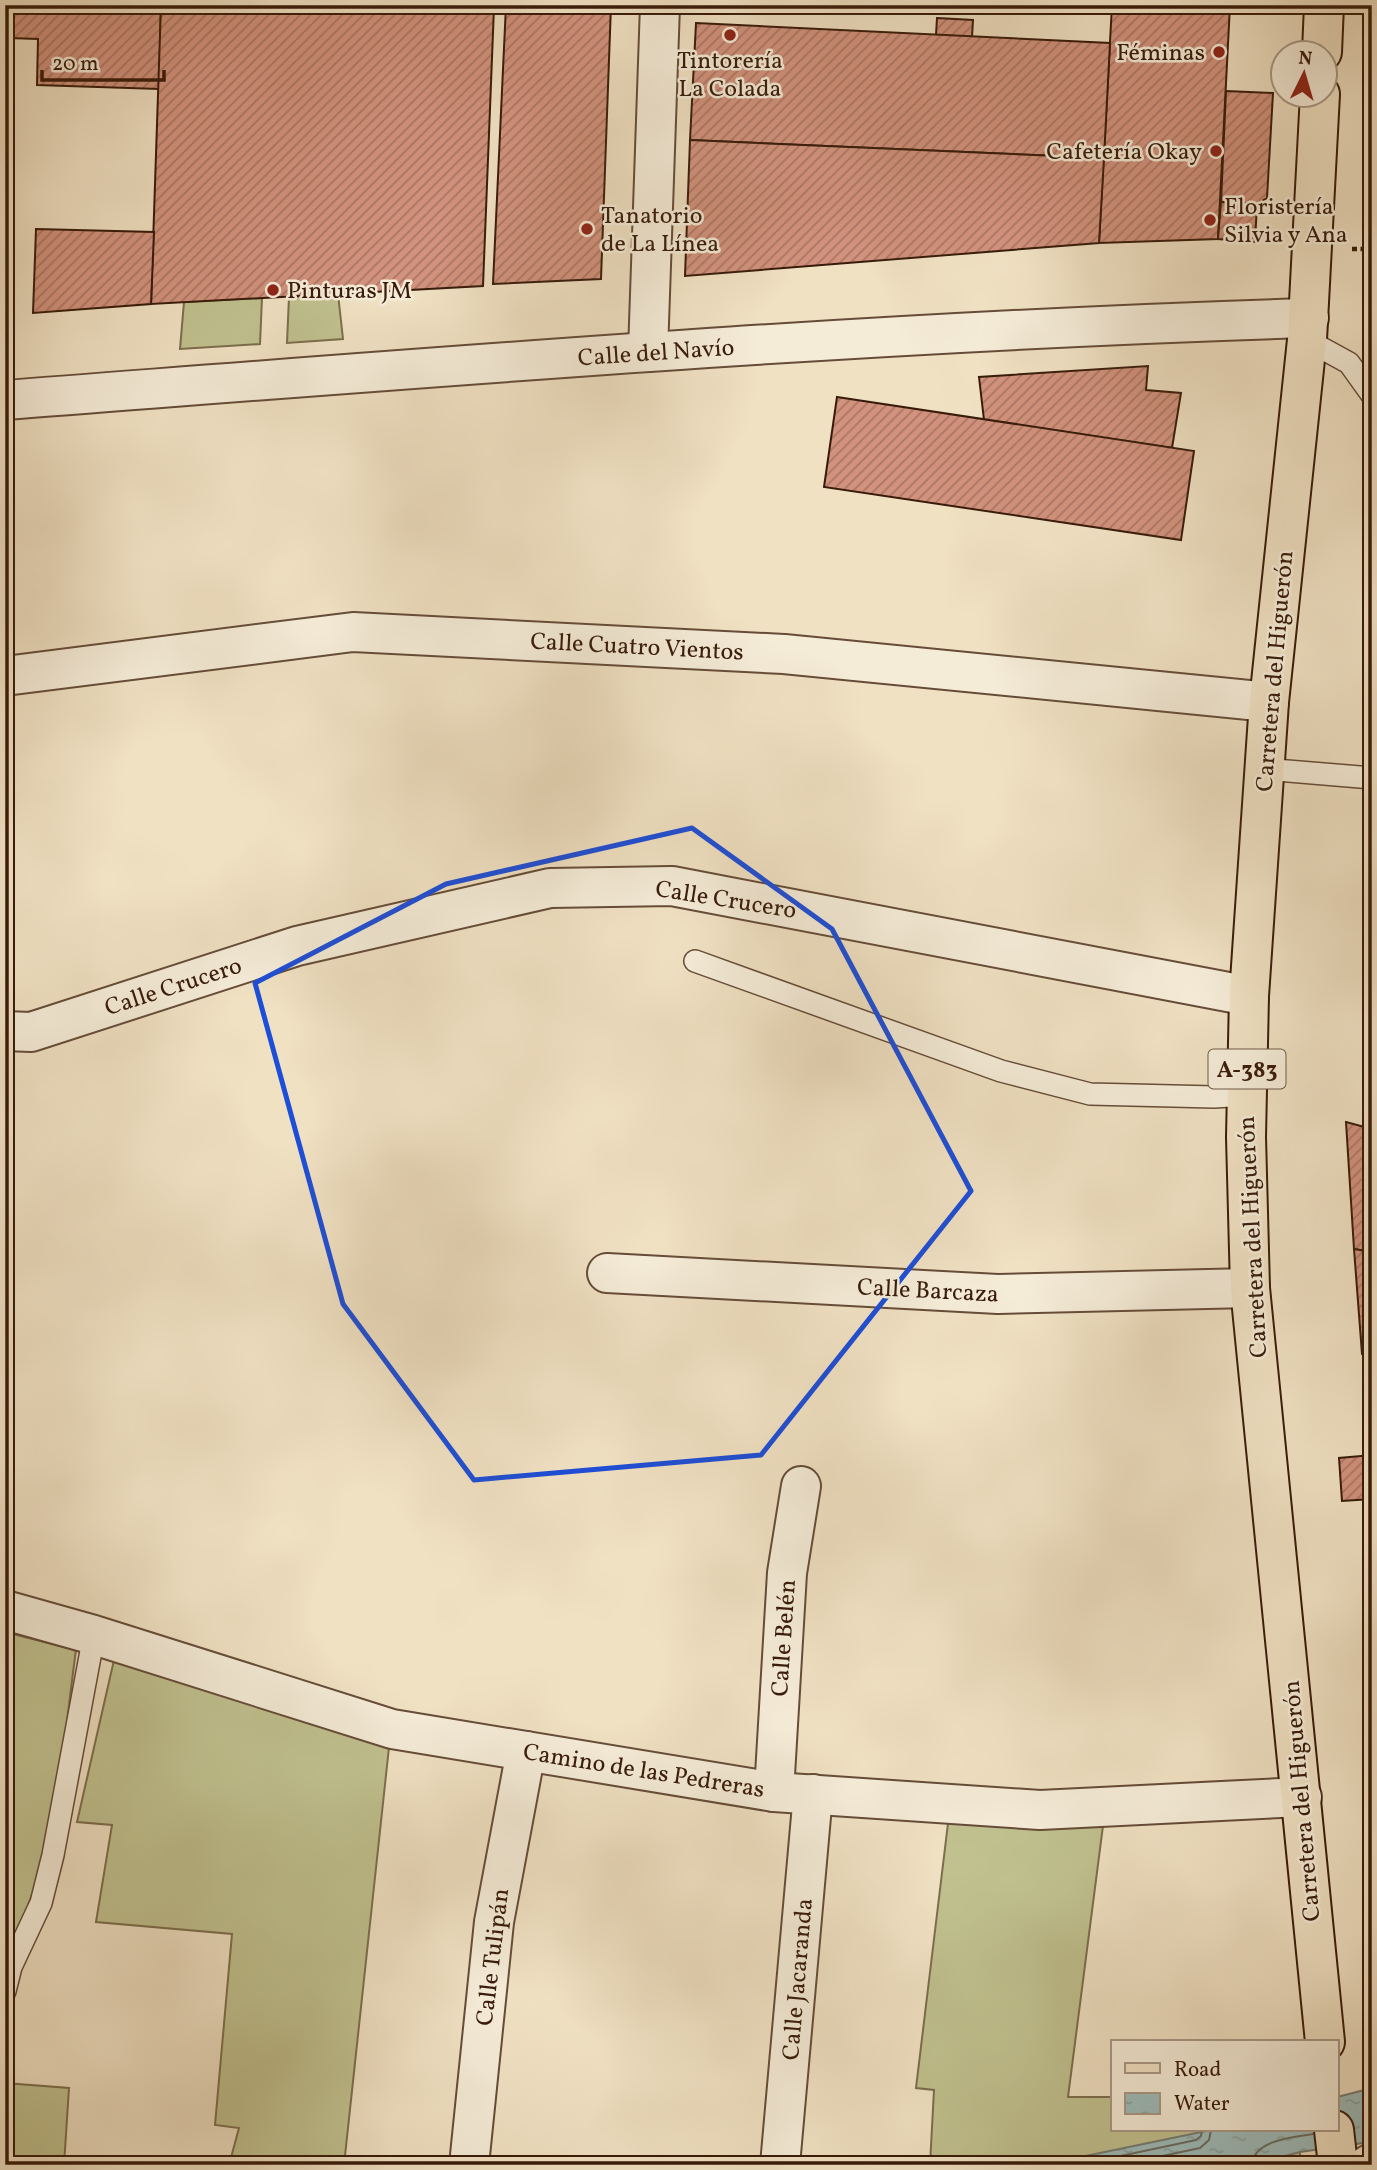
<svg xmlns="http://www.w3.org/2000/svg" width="1377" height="2170" viewBox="0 0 1377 2170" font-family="Vollkorn,serif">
	<defs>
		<pattern id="water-ripples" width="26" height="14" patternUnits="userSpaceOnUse" patternTransform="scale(1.75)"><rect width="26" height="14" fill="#9dbcbb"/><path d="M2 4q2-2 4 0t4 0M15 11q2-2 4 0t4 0" fill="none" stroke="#88a19f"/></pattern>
		<pattern id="building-hatch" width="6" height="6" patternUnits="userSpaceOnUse" patternTransform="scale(1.75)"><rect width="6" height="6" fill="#d2927d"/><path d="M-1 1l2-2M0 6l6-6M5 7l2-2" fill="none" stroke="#ab7665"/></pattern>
	</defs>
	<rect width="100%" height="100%" fill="#f0e1c3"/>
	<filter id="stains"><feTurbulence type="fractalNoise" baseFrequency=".00286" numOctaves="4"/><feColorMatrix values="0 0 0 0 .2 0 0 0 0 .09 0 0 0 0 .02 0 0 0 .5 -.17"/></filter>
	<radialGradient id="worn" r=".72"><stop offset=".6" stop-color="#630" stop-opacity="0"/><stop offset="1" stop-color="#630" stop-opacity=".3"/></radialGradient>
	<g fill="#c0c18f" stroke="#7c6e4c" stroke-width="2">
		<path d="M338,294L343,339L287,343L289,297Z"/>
		<path d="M262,298L260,344L180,349L184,302Z"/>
		<path d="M1366,685H1372V763L1363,762Z"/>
		<path d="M5,1632L76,1650C65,1729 60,1813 34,1889C26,1913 15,1936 5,1960Z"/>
		<path d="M114,1660L390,1738L344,2165H229L239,2128L215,2125L232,1934L96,1922L112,1825L77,1822Z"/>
		<path d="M949,1815L1104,1818L1068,2097H1113V2130H1294L1295,2140L1304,2165H930L934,2090L916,2088Z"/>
		<path d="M5,2083L69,2088L64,2165H5Z"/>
	</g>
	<path fill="url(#water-ripples)" stroke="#757c74" stroke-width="2" d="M1372,2088V2141L1370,2142L1300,2152L1252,2165H1042L1211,2130H1337V2097Z"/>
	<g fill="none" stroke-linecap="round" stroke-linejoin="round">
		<g stroke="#6a6c62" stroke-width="2">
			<path d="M1078,2165L1196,2140L1201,2136L1202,2130"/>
			<path d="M1120,2165L1200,2148L1209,2140L1211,2130"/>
			<path d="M1252,2165C1253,2140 1294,2137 1313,2134"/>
		</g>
	</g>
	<g fill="url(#building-hatch)" stroke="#381b0a" stroke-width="2">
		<path d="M10,5H161L159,89L37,85L38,39L9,38Z"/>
		<path d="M161,5L494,7L483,286L151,304Z"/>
		<path d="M506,5H611L601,279L493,284Z"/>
		<path d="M1112,5H1230L1218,239L1099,243Z"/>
		<path d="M937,18L973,20L972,37L936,35Z"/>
		<path d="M696,23L1110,43L1104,158L690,140Z"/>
		<path d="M1226,91L1273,93L1267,198L1257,204L1221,202Z"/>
		<path d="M690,140L1104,158L1099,243L685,276Z"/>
		<path d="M1221,202L1257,204L1255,242L1218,239Z"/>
		<path d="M36,229L154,232L151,304L33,313Z"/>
		<path d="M1148,366L1146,390L1181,393L1172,448L984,420L979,377Z"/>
		<path d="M837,397L1194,451L1181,540L824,487Z"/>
		<path d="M1346,1122L1372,1129V1252L1354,1249Z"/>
		<path d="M1354,1249L1372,1252V1353L1362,1354Z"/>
		<path d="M1372,1455V1499L1342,1501L1339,1458Z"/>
	</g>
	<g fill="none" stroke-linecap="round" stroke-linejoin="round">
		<g stroke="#664c38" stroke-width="24">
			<g id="lane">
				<path d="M1307,340L1349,363L1372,395"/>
				<path d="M1264,769L1372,778"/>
				<path d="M695,961L1001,1071L1090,1094L1214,1097L1247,1095"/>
				<path d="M5,1991L11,1967L41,1903L53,1855L94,1635"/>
			</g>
		</g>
		<g stroke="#664c38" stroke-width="42">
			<g id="street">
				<path d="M648,352L660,5"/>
				<path d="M5,400C439,367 873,331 1309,318"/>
				<path d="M5,676L353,632L784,654L1269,702"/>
				<path d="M5,1031L31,1032L297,946L550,888L672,886L1249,996"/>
				<path d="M607,1273L998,1294L1250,1288"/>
				<path d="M5,1610L94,1635L392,1729L774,1792L1040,1810L1302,1797"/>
				<path d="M774,1792L787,1573L801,1486"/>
				<path d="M469,2165L494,1922L526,1751"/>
				<path d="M780,2165L813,1794"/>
				<path d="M1368,2165L1372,2163"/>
			</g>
		</g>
		<g stroke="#381b0a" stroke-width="42">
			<g id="primary">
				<path d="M1322,52L1324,5"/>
				<path d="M1320,94L1307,340L1269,702L1249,996L1246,1137L1250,1288L1325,2042"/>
				<path d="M1334,2130L1338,2165"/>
			</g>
		</g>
		<path stroke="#381b0a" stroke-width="4.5" stroke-dasharray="5 3.5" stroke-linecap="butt" d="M1352,249H1372"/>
		<use href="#lane" stroke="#f5ecd8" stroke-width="21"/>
		<use href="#street" stroke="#f5ecd8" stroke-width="38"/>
		<use href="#primary" stroke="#f0e1c3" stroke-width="38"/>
	</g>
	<path fill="none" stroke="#1d4ed8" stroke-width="5" stroke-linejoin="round" d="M692,828L832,929L971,1191L761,1455L474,1480L343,1304L255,983L446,884Z"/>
	<g fill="#8f2418" stroke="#f5ecd8" stroke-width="2.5">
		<circle cx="730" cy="35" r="7"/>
		<circle cx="1219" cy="52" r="7"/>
		<circle cx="1216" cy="151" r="7"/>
		<circle cx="1210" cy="220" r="7"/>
		<circle cx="587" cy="229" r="7"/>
		<circle cx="273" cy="290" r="7"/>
	</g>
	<g text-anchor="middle" stroke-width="5" stroke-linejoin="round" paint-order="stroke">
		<rect fill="#f5ecd8" stroke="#715a48" stroke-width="2" x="1208.5" y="1049.5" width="77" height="39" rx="5"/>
		<g font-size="23" font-weight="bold" fill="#381b0a">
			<text x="1247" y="1077">A-383</text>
		</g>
		<g font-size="24" fill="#381b0a" stroke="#f5ecd8" text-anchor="start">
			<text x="1205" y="60" text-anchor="end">Féminas</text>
			<text x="730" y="68" text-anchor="middle">Tintorería<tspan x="730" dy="28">La Colada</tspan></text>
			<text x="1202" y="159" text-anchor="end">Cafetería Okay</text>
			<text x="1224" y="214">Floristería<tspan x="1224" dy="28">Silvia y Ana</tspan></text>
			<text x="601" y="223">Tanatorio<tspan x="601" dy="28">de La Línea</tspan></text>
			<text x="287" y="298">Pinturas JM</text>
		</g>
		<g font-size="24" fill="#381b0a" stroke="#f5ecd8">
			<text transform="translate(656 352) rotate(-4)" y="8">Calle del Navío</text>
			<text transform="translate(637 646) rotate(3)" y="8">Calle Cuatro Vientos</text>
			<text transform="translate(1274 671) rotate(-85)" y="8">Carretera del Higuerón</text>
			<text transform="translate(726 899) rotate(9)" y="8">Calle Crucero</text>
			<text transform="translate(173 986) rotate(-18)" y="8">Calle Crucero</text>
			<text transform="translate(1252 1237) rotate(-93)" y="8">Carretera del Higuerón</text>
			<text transform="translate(928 1290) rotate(3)" y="8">Calle Barcaza</text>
			<text transform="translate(783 1638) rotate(-86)" y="8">Calle Belén</text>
			<text transform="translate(644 1770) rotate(9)" y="8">Camino de las Pedreras</text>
			<text transform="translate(1301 1801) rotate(-95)" y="8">Carretera del Higuerón</text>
			<text transform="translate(492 1957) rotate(-83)" y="8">Calle Tulipán</text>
			<text transform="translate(797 1979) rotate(-85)" y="8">Calle Jacaranda</text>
		</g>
	</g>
	<rect width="1377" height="2170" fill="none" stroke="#f0e1c3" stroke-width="28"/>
	<rect x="7" y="7" width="1363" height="2156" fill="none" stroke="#381b0a" stroke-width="3.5"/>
	<rect x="14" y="14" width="1349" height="2142" fill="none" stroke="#381b0a" stroke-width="2"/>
	<rect x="1111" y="2040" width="228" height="91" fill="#f5ecd8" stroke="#a99886" stroke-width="2"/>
	<rect x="1125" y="2063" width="35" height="10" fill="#f0e1c3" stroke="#a99886" stroke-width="2"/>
	<text x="1174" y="2076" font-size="21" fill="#381b0a">Road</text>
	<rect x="1125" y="2093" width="35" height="21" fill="url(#water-ripples)" stroke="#a99886" stroke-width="2"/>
	<text x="1174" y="2110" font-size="21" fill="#381b0a">Water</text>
	<g transform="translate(1304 74) rotate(5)"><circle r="33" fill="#f5ecd8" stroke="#a99886" stroke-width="2"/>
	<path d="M0-5L12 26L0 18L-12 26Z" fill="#8f2418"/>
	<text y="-10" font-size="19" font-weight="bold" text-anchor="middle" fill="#381b0a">N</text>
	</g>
	<path d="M42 70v10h122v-10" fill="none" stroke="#381b0a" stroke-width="3.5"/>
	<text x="52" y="70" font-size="21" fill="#381b0a" stroke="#f5ecd8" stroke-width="5" paint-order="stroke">20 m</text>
	<rect width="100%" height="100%" filter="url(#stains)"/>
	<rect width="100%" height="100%" fill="url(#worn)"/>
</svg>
